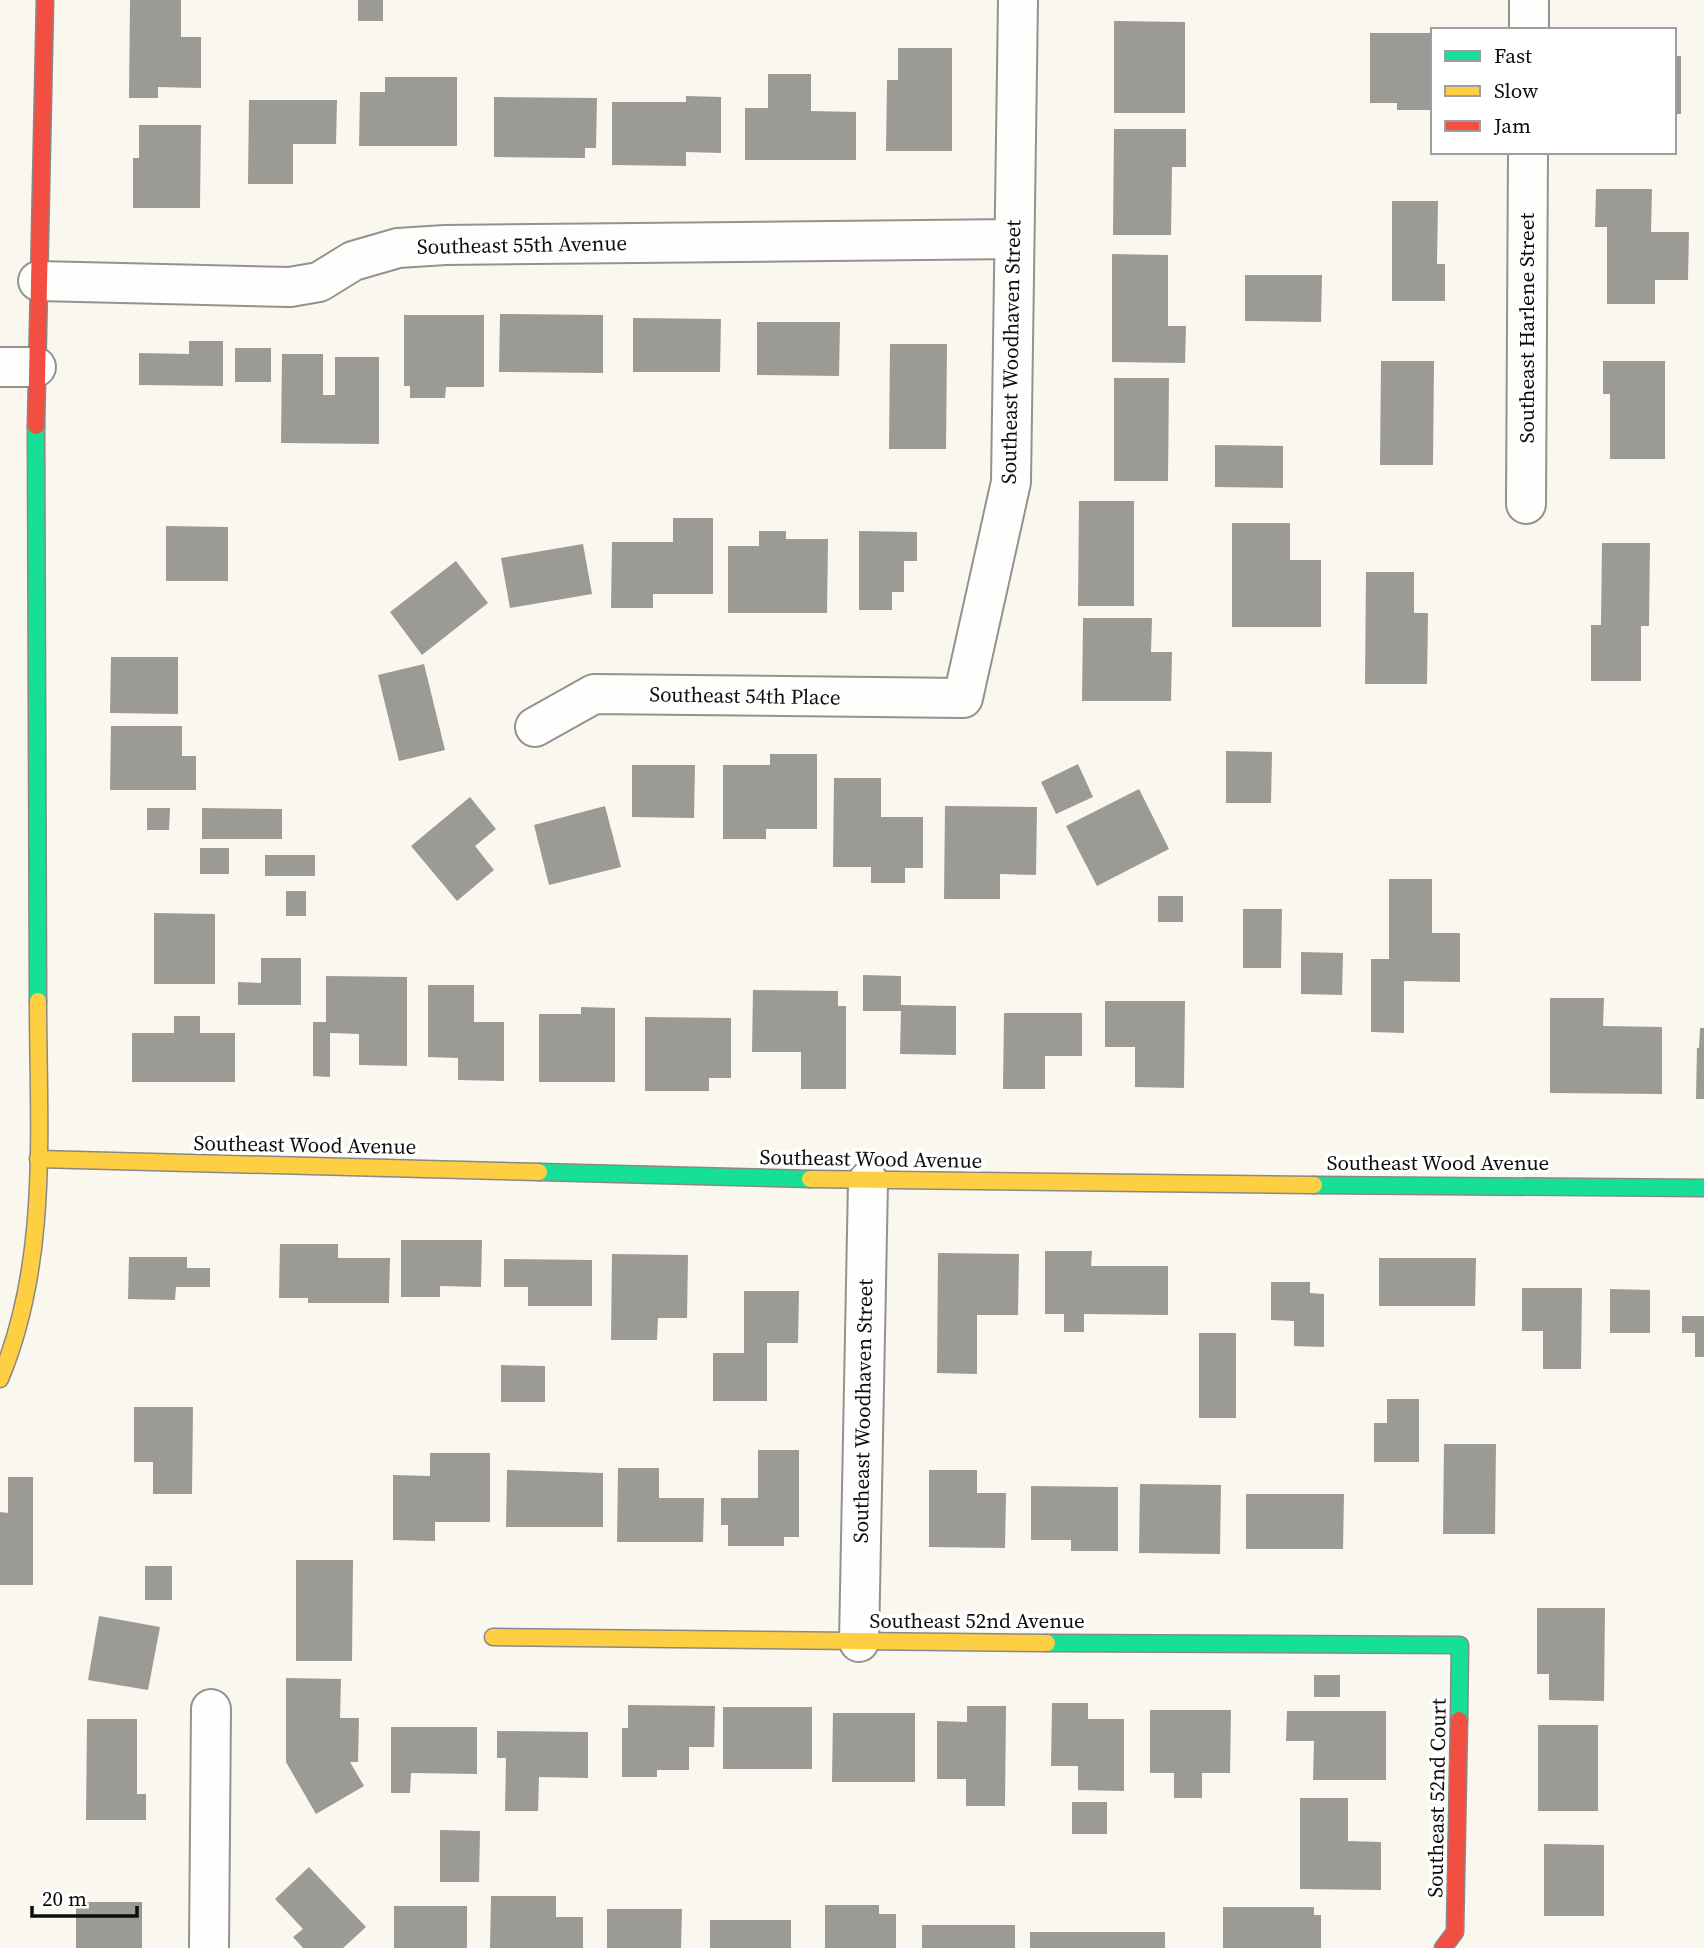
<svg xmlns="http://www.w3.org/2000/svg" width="1704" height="1948" viewBox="0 0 1704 1948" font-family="'Source Serif 4',serif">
	<rect width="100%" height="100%" fill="#faf7ef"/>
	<g fill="#9c9a95">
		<path d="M130,0H181V37H201V88L158,87V98H129Z"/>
		<rect x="358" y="0" width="25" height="21"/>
		<path d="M1114,21L1185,22V113H1114Z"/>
		<path d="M1370,33H1433V110H1397V103H1370Z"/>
		<path d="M898,48H952V151H886L887,80H898Z"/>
		<rect x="1674" y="56" width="7" height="58"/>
		<path d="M768,74H811V111L856,112V160H745V108H768Z"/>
		<path d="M385,77H457V146H359L360,92H385Z"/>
		<path d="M686,96L721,97V153L686,152V166L612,165V102H686Z"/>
		<path d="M494,97L597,98L596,148H585V158L494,157Z"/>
		<path d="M249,100H337L336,144H293V184H248Z"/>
		<path d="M139,125H201L200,208H133V158H139Z"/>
		<path d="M1114,129H1186V167H1172L1171,235H1113Z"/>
		<path d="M1596,189H1652L1651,232H1689L1688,280H1655V304H1607V227H1595Z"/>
		<path d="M1392,201H1438L1437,264H1445V301H1392Z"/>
		<path d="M1112,254L1168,255V326H1186L1185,363L1112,362Z"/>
		<path d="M1245,275H1322L1321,322L1245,321Z"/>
		<path d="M500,314L603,315V373L499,372Z"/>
		<path d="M404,315H484V387H446L445,398H410V386H404Z"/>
		<path d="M633,318L721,319L720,372H633Z"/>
		<path d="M757,322H840L839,376L757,375Z"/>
		<path d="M189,341H223V386L139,385V353L189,354Z"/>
		<path d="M890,344H947L946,449H889Z"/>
		<rect x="235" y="348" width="36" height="34"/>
		<path d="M282,354H323V395H335V357H379V444L281,443Z"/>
		<path d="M1381,361H1434L1433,465H1380Z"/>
		<path d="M1603,361H1665V459H1610V394H1603Z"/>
		<path d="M1114,378H1169L1168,481H1114Z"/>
		<path d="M1215,445L1283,446V488L1215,487Z"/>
		<path d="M1079,501H1134V606H1078Z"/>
		<path d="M673,518H713V594H653V608H611L612,542H673Z"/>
		<path d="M1232,523H1290V560H1321V627H1232Z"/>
		<path d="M166,526L228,527V581H166Z"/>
		<path d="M759,531H786V539H828L827,613H728V546H759Z"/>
		<path d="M859,531L917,532V561H904V592H892V610H859Z"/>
		<path d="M1602,543H1650L1649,626H1641V681H1591V625H1601Z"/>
		<path d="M583,544L592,594L510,608L501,558Z"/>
		<path d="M456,561L488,603L422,655L390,612Z"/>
		<path d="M1366,572H1414V613H1428L1427,684H1365Z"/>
		<path d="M1083,618H1152L1151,652H1172L1171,701H1082Z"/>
		<path d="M111,657H178V714L110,713Z"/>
		<path d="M424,664L445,750L399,761L378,675Z"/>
		<path d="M111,726H182V756H196V790H110Z"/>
		<path d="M1226,751L1272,752L1271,803H1226Z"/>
		<path d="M770,754H817V829H766V839H723V765H770Z"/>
		<path d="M1078,764L1093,797L1056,814L1041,782Z"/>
		<path d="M632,765H695L694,818L632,817Z"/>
		<path d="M834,778H881V817H923V868H905V883H871V867H833Z"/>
		<path d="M1139,789L1169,849L1097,886L1066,826Z"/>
		<path d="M470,797L496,829L475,846L494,870L457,901L411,846Z"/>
		<path d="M605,806L621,867L549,885L534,825Z"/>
		<path d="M945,806L1037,807L1036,875L1000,874V899H944Z"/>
		<path d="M147,808H170L169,830H147Z"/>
		<path d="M202,808L282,809V839H202Z"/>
		<rect x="200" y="848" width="29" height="26"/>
		<rect x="265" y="855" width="50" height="21"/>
		<path d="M1389,879H1432V933H1460V982L1404,981V1033L1371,1032V959H1389Z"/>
		<rect x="286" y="891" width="20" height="25"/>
		<rect x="1158" y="896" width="25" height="26"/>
		<path d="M1243,909H1282L1281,968H1243Z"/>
		<path d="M154,913L215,914V984H154Z"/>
		<path d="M1301,952L1343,953L1342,995L1301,994Z"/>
		<path d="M261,958H301V1005H238V982L261,983Z"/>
		<path d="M863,975L901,976V1005L956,1006V1055L900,1054L901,1011H863Z"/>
		<path d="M326,976L407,977V1066L359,1065V1034L330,1033V1077L313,1076V1022H326Z"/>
		<path d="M428,985H474V1022H504V1081L458,1080V1058L428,1057Z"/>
		<path d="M753,990L838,991V1006H846V1089H801V1052H752Z"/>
		<path d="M1550,998H1604L1603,1026L1662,1027V1094L1550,1093Z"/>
		<path d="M1105,1001H1185L1184,1088L1135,1087V1047H1105Z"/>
		<path d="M581,1007L615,1008V1082H539V1014H581Z"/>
		<path d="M1004,1013H1082V1056H1045V1089H1003Z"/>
		<path d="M174,1016H200V1033H235V1082H132V1033H174Z"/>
		<path d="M645,1017L731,1018V1078H709V1091H645Z"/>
		<path d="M1700,1028H1704V1099H1696L1697,1048H1699Z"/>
		<path d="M401,1240H482L481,1287L440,1286V1297H401Z"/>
		<path d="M280,1244H338V1258H390L389,1303H308V1298H279Z"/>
		<path d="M1045,1251H1092L1091,1266H1168V1315L1084,1314V1332H1064V1314H1045Z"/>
		<path d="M938,1253L1019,1254L1018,1315H977V1374L937,1373Z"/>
		<path d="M612,1254L688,1255L687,1318H658L657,1340H611Z"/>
		<path d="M129,1257H187V1268H210V1287H176L175,1300L128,1299Z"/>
		<path d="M1379,1258H1476L1475,1306H1379Z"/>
		<path d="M504,1259L592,1260V1306H528V1287H504Z"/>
		<path d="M1271,1282H1310V1293L1324,1294V1347L1294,1346V1321L1271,1320Z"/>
		<path d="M1522,1288H1582L1581,1369H1543V1331H1522Z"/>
		<path d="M1610,1289L1650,1290V1333H1610Z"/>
		<path d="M744,1291H799L798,1343H767V1401H713V1353H744Z"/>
		<path d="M1682,1316H1704V1357H1695V1333H1682Z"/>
		<rect x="1199" y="1333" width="37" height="85"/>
		<path d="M501,1365L545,1366V1402H501Z"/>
		<path d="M1387,1399H1419V1462H1374V1423H1387Z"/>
		<path d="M134,1407H193L192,1494H153V1462H134Z"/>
		<path d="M1444,1444H1496L1495,1534H1443Z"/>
		<path d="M758,1450H799V1537H784V1546H728V1525H721V1498H758Z"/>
		<path d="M430,1453H490V1522H435V1541L393,1540V1475L430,1476Z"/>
		<path d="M618,1468H659V1498H704L703,1542H617Z"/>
		<path d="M507,1470L603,1473V1527H506Z"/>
		<path d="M929,1470H977V1493H1006L1005,1548L929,1547Z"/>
		<path d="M8,1477H33V1585H0V1512L8,1513Z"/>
		<path d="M1140,1484L1221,1485L1220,1554L1139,1553Z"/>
		<path d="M1031,1486L1118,1487V1551H1071V1540H1031Z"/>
		<path d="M1246,1494H1344L1343,1549H1246Z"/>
		<path d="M296,1560H353L352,1661H296Z"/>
		<rect x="145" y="1566" width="27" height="34"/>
		<path d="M1537,1608H1605L1604,1701L1549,1700V1674H1537Z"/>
		<path d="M99,1616L160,1627L148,1690L88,1680Z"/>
		<rect x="1314" y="1675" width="26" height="22"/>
		<path d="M286,1678L341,1679L340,1718H359L358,1762H350L364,1786L316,1814L286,1762Z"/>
		<path d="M1052,1703H1088V1719H1124V1791L1078,1790V1766H1051Z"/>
		<path d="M628,1705L715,1706L714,1747H689V1770H657V1777H622V1728H628Z"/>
		<path d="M967,1706H1006L1005,1806H966V1779H937V1721L967,1722Z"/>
		<rect x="723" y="1707" width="89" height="62"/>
		<path d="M1150,1710H1231L1230,1773H1202V1798H1174V1773H1150Z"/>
		<path d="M1287,1711H1386V1780H1313L1314,1741H1286Z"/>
		<path d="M833,1713H915V1782H832Z"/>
		<path d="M87,1719H137V1794H146V1820H86Z"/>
		<rect x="1538" y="1725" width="60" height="86"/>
		<path d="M391,1727H477V1774L411,1773L410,1793H391Z"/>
		<path d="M497,1731L588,1732V1778L539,1777L538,1811H505L506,1758H497Z"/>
		<path d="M1300,1798H1348V1841L1381,1842V1890L1300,1889Z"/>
		<rect x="1072" y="1802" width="35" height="32"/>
		<path d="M440,1830L480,1831L479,1882H440Z"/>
		<path d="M1544,1844L1604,1845V1916H1544Z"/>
		<path d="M309,1867L366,1927L343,1948H303L293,1937L303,1929L275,1899Z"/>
		<path d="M491,1896H556V1917H583V1948H490Z"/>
		<rect x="76" y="1902" width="66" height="46"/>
		<path d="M825,1905H879V1914H896V1948H825Z"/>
		<rect x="394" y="1906" width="73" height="42"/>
		<path d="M1223,1907H1314V1915H1321V1948H1223Z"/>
		<path d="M607,1909H682L681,1948H607Z"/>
		<rect x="710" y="1920" width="81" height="28"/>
		<rect x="922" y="1925" width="93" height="23"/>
		<rect x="1030" y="1932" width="135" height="16"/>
	</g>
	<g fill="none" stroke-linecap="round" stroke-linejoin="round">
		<g stroke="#93928e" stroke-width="42">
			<g id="street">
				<path d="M1529,30V0"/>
				<path d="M38,281L290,287L319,282L353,261L398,248L445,245L1014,239"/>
				<path d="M0,367H36"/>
				<path d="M1526,504L1528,152"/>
				<path d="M535,727L594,694L963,698L1011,482L1018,0"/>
				<path d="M859,1642L868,1181"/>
				<path d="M209,1948L211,1709"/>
			</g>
		</g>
		<g stroke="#8a8885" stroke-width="19">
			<g id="fast">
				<path d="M36,426L38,1001"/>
				<path d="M539,1172L810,1179"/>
				<path d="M1314,1185L1704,1188"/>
				<path d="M1047,1643L1460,1645L1459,1720"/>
			</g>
		</g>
		<g stroke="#8a8885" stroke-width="19">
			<g id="slow">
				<path d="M38,1159L539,1172"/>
				<path d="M810,1179L1314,1185"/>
				<path d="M0,1379C50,1260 38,1127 38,1001"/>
				<path d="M493,1637L1047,1643"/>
			</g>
		</g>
		<g stroke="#8a8885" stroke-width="19">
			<g id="jam">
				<path d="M36,426L45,0"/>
				<path d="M1443,1948L1455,1932L1459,1720"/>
			</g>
		</g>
		<use href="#street" stroke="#fefefd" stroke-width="38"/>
		<use href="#fast" stroke="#16e098" stroke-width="16"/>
		<use href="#slow" stroke="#ffcf43" stroke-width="16"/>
		<use href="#jam" stroke="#f24e42" stroke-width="16"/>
	</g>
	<g text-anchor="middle" stroke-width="7" stroke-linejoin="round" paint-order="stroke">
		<g font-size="21" fill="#0c0c0c" stroke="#fff">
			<text transform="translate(522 245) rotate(-1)" y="7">Southeast 55th Avenue</text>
			<text transform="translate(1527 328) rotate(-90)" y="7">Southeast Harlene Street</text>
			<text transform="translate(1011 352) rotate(-89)" y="7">Southeast Woodhaven Street</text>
			<text transform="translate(745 696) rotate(1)" y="7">Southeast 54th Place</text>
			<text transform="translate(305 1145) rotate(1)" y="7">Southeast Wood Avenue</text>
			<text transform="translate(871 1159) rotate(1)" y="7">Southeast Wood Avenue</text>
			<text x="1438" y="1170">Southeast Wood Avenue</text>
			<text transform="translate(863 1411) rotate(-89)" y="7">Southeast Woodhaven Street</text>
			<text x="977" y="1628">Southeast 52nd Avenue</text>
			<text transform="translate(1437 1798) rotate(-89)" y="7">Southeast 52nd Court</text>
		</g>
	</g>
	<rect x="1431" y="28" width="245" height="126" fill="#ffffff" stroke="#9e9e9e" stroke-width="2"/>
	<rect x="1445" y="51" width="35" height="10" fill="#16e098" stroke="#9e9e9e" stroke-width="2"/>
	<text x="1494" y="63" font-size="21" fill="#0c0c0c">Fast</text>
	<rect x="1445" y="86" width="35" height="10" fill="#ffcf43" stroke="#9e9e9e" stroke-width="2"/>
	<text x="1494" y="98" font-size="21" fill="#0c0c0c">Slow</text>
	<rect x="1445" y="121" width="35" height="10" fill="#f24e42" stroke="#9e9e9e" stroke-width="2"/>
	<text x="1494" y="133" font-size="21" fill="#0c0c0c">Jam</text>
	<path d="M32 1906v10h105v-10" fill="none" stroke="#0c0c0c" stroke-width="3.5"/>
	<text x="42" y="1906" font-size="21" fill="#0c0c0c" stroke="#ffffff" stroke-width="5" paint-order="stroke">20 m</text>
</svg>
